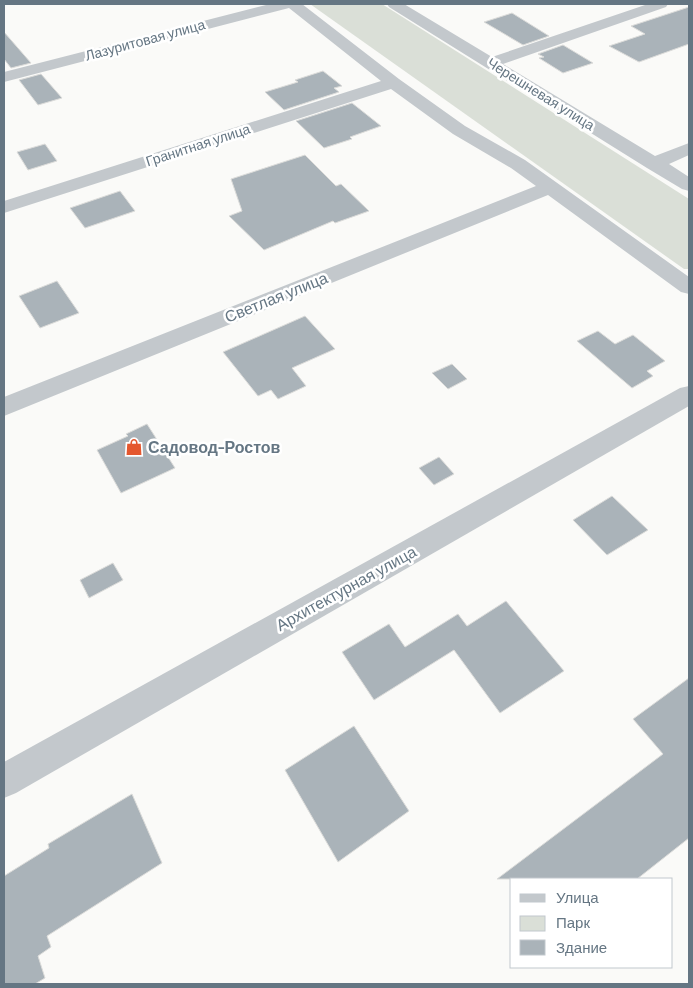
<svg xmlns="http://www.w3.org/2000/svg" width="693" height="988" viewBox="0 0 693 988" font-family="Barlow,sans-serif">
	<rect width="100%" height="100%" fill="#fafaf8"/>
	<path fill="#dadfd7" d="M310,4H382L689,199V269H684Z"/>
	<g fill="#aab3b9" stroke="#dcdcda">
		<path d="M689,7V44L639,62L609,46L645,34L631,26Z"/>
		<path d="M512,13L549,36L523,45L484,22Z"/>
		<path d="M4,32L31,63L11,68L4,59Z"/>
		<path d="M563,45L593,63L563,73L539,58L544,57L538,54Z"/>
		<path d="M323,71L342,86L334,88L339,92L284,110L265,92L298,82L295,80Z"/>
		<path d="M41,74L62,98L38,105L19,80Z"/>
		<path d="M352,103L381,126L350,137L352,139L324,148L296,121Z"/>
		<path d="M45,144L57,161L28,170L17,152Z"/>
		<path d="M305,155L336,186L341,184L369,211L335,223L333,221L264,250L229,216L242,211L231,179Z"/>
		<path d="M120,191L135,211L85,228L70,208Z"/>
		<path d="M57,281L79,313L40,328L19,296Z"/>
		<path d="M305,316L335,349L292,368L306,386L278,399L271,390L258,396L223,352Z"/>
		<path d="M598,331L615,344L633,335L665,361L647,371L653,376L632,388L577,341Z"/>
		<path d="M452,364L467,379L448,389L432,373Z"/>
		<path d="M147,424L175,468L121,493L97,450L128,436L126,434Z"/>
		<path d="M439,457L454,474L434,485L419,468Z"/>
		<path d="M612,496L648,530L607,555L573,520Z"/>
		<path d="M113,563L123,580L89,598L80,580Z"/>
		<path d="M506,601L564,671L500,713L454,650L374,700L342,652L389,624L405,647L458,614L467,626Z"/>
		<path d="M689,678V838L637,879H497L663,754L633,719Z"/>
		<path d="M354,726L409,811L338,862L285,770Z"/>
		<path d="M132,794L162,863L47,936L51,947L38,956L45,978L35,984H4V876L49,848L48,844Z"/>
	</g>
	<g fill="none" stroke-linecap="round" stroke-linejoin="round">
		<g fill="#c3c8cc" fill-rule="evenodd">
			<path d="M270,4H302L399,79L465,126L525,160L689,277V294L681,292L548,195L4,416V397L536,186L511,168L453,134L391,89L4,213V201L381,81L289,8L4,82V72Z"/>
			<path d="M387,4H404L492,57L648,4H668L666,7L503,64L655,156L689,143V155L669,164L689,177V191L682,189L647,168L389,7Z"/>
			<path d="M689,386V406L16,793L4,798V762L680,388Z"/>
		</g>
	</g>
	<defs>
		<g id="shop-bare" transform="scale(1.35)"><path d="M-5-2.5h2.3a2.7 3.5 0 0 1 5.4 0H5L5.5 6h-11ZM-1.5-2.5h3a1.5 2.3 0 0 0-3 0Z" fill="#e4572e" stroke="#fff" stroke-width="2.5" paint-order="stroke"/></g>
	</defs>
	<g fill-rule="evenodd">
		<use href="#shop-bare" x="134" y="447"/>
	</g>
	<g text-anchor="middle" stroke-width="5" stroke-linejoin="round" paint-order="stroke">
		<g font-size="14" fill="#657683" stroke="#fff">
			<text transform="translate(145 40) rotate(-15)" y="5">Лазуритовая улица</text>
			<text transform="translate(541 94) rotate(32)" y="5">Черешневая улица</text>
			<text transform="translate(198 145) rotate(-18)" y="5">Гранитная улица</text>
		</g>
		<g font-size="16" fill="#657683" stroke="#fff">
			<text transform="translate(276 297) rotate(-22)" y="6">Светлая улица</text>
			<text transform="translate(346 588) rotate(-29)" y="6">Архитектурная улица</text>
		</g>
		<g font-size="16" font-weight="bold" fill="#657683" stroke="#fff" text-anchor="start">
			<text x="148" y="453">Садовод-Ростов</text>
		</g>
	</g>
	<rect width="693" height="988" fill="none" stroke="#657683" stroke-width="10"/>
	<rect x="510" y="878" width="162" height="90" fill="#ffffff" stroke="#c1c8cd"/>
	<rect x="520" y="894" width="25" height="8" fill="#c3c8cc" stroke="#c1c8cd"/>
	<text x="556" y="903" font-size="15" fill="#657683">Улица</text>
	<rect x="520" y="916" width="25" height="15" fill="#dadfd7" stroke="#c1c8cd"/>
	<text x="556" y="928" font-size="15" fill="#657683">Парк</text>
	<rect x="520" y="940" width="25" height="15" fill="#aab3b9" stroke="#c1c8cd"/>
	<text x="556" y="953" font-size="15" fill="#657683">Здание</text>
</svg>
